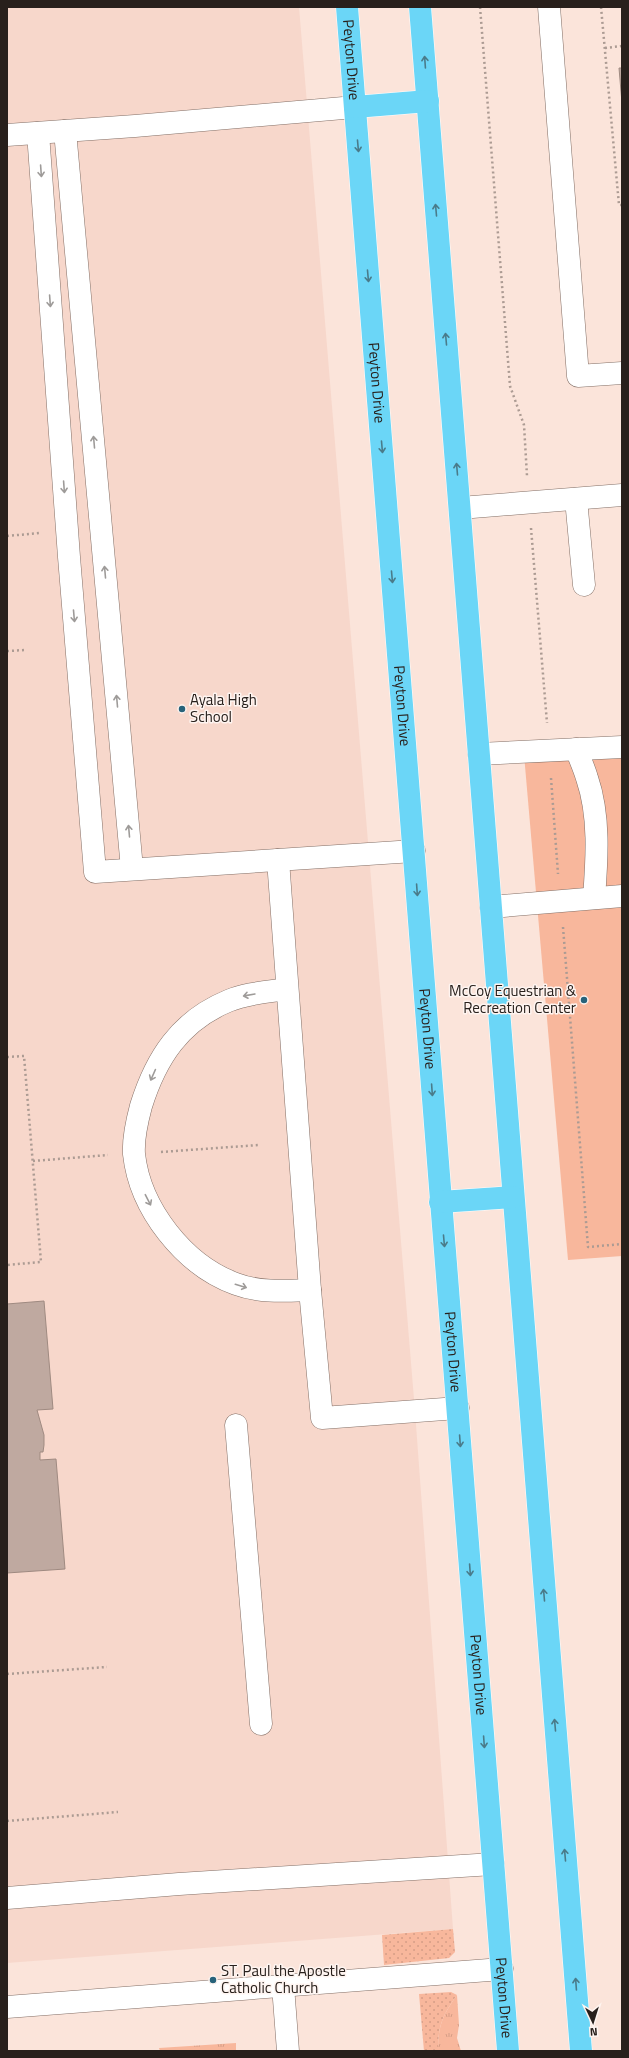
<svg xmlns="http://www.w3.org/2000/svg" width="629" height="2058" viewBox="0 0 629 2058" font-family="'Titillium Web',sans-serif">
	<defs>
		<pattern id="grass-tufts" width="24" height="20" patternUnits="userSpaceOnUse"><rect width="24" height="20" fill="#f8b79c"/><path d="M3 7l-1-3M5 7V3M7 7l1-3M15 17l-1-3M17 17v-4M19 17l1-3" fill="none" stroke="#d59d86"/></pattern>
		<pattern id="garden-dots" width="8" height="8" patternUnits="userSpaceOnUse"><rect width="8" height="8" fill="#f8b79c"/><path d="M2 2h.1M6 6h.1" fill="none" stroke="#d59d86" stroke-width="1.8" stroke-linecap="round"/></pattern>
	</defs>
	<rect width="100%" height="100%" fill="#fbe4da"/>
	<path fill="#f7d7cb" d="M7,7H299L415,1411L453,1929L7,1963Z"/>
	<g fill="url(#grass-tufts)">
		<path d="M457,1995L459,2025L457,2038L461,2051H438C438,2026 442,2016 457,1995Z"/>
		<path d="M236,2043V2051H160L159,2048Z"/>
	</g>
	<path fill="#f8b79c" d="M622,736V1256L568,1260L523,743Z"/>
	<g fill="url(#garden-dots)">
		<path d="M453,1929L455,1952L449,1958L384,1965L382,1935Z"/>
		<path d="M451,1992L457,1995C442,2016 438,2026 438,2051H424L419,1994Z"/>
	</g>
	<g fill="#bfa9a0" stroke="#9f8a81">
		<path d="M619,68H622V103Z"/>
		<path d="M44,1301L53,1409L37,1410L44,1435V1445L43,1452H40V1460L56,1459L65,1569L7,1573V1304Z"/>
	</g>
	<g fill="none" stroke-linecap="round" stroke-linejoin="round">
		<g stroke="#836f66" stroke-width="23">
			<g id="minor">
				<path d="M549,7L578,376L622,373"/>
				<path d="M65,131L132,869"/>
				<path d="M38,133L69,557L95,872L414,851"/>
				<path d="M7,135L135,126L355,107"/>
				<path d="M576,499L584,585"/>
				<path d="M460,508L622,495"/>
				<path d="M576,749C580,759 584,768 587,778C600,816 597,859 594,898"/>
				<path d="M479,754L622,747"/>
				<path d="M278,860L310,1290L322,1418L458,1408"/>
				<path d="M491,907L622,896"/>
				<path d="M287,989C268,992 247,993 228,1001C180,1021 156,1058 141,1106C137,1121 133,1139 134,1154C140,1209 184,1265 236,1284C260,1293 285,1291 310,1290"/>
				<path d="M236,1425L261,1724"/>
				<path d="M7,1898L179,1884L493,1864"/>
				<path d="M283,1986L288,2051"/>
				<path d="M7,2007L502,1969"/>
			</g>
		</g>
		<g stroke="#fff" stroke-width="23">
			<g id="major">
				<path id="s1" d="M347,7L508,2051"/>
				<path d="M420,7L581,2051"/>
				<path d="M355,107L428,101"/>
				<path d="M440,1202L513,1197"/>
			</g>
		</g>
		<g stroke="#ac9b93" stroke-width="2.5" stroke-dasharray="2 3" stroke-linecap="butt">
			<path d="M480,7L510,386L524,425L527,476"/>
			<path d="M601,7L619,205H622"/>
			<path d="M605,48L622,46"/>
			<path d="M531,528L547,723"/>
			<path d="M7,536L40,533"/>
			<path d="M7,651L26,650"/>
			<path d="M551,778L558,874"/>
			<path d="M563,927L588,1247L622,1244"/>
			<path d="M7,1057L24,1056L41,1262L7,1265"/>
			<path d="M161,1152L259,1145"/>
			<path d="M33,1161L108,1155"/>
			<path d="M7,1674L107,1667"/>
			<path d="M7,1821L118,1812"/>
		</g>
		<use href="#minor" stroke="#fff" stroke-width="22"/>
		<use href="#major" stroke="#6bd6f7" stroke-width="22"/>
	</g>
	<defs><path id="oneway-shaft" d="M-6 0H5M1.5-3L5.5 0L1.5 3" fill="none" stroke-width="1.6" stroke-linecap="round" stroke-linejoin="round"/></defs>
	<g stroke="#4a7b8a">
		<use href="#oneway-shaft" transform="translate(425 62) rotate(-94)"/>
		<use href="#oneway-shaft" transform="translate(358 146) rotate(85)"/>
		<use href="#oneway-shaft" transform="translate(436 210) rotate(-95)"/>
		<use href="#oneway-shaft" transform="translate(368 276) rotate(85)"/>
		<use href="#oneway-shaft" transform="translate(446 339) rotate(-95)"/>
		<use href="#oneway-shaft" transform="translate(382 447) rotate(85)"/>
		<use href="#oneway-shaft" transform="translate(457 469) rotate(-95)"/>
		<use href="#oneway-shaft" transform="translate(392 577) rotate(85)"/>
		<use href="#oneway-shaft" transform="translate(417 890) rotate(86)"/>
		<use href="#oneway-shaft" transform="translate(432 1090) rotate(86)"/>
		<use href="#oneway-shaft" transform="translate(444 1241) rotate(85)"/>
		<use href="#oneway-shaft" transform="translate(460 1441) rotate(86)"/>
		<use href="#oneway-shaft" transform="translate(470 1570) rotate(86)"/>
		<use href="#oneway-shaft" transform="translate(544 1595) rotate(-95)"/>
		<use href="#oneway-shaft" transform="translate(555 1725) rotate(-95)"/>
		<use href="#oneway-shaft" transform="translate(484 1742) rotate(86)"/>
		<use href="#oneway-shaft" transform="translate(565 1855) rotate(-95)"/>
		<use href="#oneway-shaft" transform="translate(576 1984) rotate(-94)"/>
	</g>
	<g stroke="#9e9b99">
		<use href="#oneway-shaft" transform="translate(41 171) rotate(86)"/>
		<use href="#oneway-shaft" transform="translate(50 301) rotate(86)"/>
		<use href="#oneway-shaft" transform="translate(94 442) rotate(-95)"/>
		<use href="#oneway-shaft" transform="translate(64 487) rotate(86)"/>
		<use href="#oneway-shaft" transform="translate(105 572) rotate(-95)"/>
		<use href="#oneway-shaft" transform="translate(74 616) rotate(85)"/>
		<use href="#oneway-shaft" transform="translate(117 701) rotate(-95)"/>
		<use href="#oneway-shaft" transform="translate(129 831) rotate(-95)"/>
		<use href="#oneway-shaft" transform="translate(249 995) rotate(170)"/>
		<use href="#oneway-shaft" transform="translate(153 1075) rotate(114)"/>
		<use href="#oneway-shaft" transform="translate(148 1200) rotate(63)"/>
		<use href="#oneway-shaft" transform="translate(241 1286) rotate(17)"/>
	</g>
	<g fill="#27627a" stroke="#fef4f0" stroke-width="1.5">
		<circle cx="182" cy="709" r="4"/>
		<circle cx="584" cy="1000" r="4"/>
		<circle cx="213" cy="1980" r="4"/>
	</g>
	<g text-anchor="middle" stroke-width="3" stroke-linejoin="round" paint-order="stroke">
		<g font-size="15" fill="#28201c" stroke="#fef4f0">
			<text dy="5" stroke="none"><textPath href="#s1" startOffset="53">Peyton Drive</textPath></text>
			<text dy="5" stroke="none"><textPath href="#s1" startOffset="377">Peyton Drive</textPath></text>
			<text dy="5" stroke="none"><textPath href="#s1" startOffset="701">Peyton Drive</textPath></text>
			<text dy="5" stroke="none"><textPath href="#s1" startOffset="1025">Peyton Drive</textPath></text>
			<text dy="5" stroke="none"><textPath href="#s1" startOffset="1349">Peyton Drive</textPath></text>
			<text dy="5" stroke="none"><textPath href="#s1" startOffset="1673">Peyton Drive</textPath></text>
			<text dy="5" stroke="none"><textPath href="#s1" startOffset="1997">Peyton Drive</textPath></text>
		</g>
		<g font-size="15" fill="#28201c" stroke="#fef4f0" text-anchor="start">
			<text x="190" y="705">Ayala High<tspan x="190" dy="17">School</tspan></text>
			<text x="576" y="996" text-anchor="end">McCoy Equestrian &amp;<tspan x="576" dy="17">Recreation Center</tspan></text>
			<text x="221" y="1976">ST. Paul the Apostle<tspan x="221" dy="17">Catholic Church</tspan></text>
		</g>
	</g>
	<rect width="629" height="2058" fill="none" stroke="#28201c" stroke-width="16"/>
	<g transform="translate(593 2022) rotate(176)" stroke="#fef4f0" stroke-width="3" paint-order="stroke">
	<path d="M0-3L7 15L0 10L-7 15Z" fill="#28201c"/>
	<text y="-6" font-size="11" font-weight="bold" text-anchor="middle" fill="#28201c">N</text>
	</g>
</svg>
